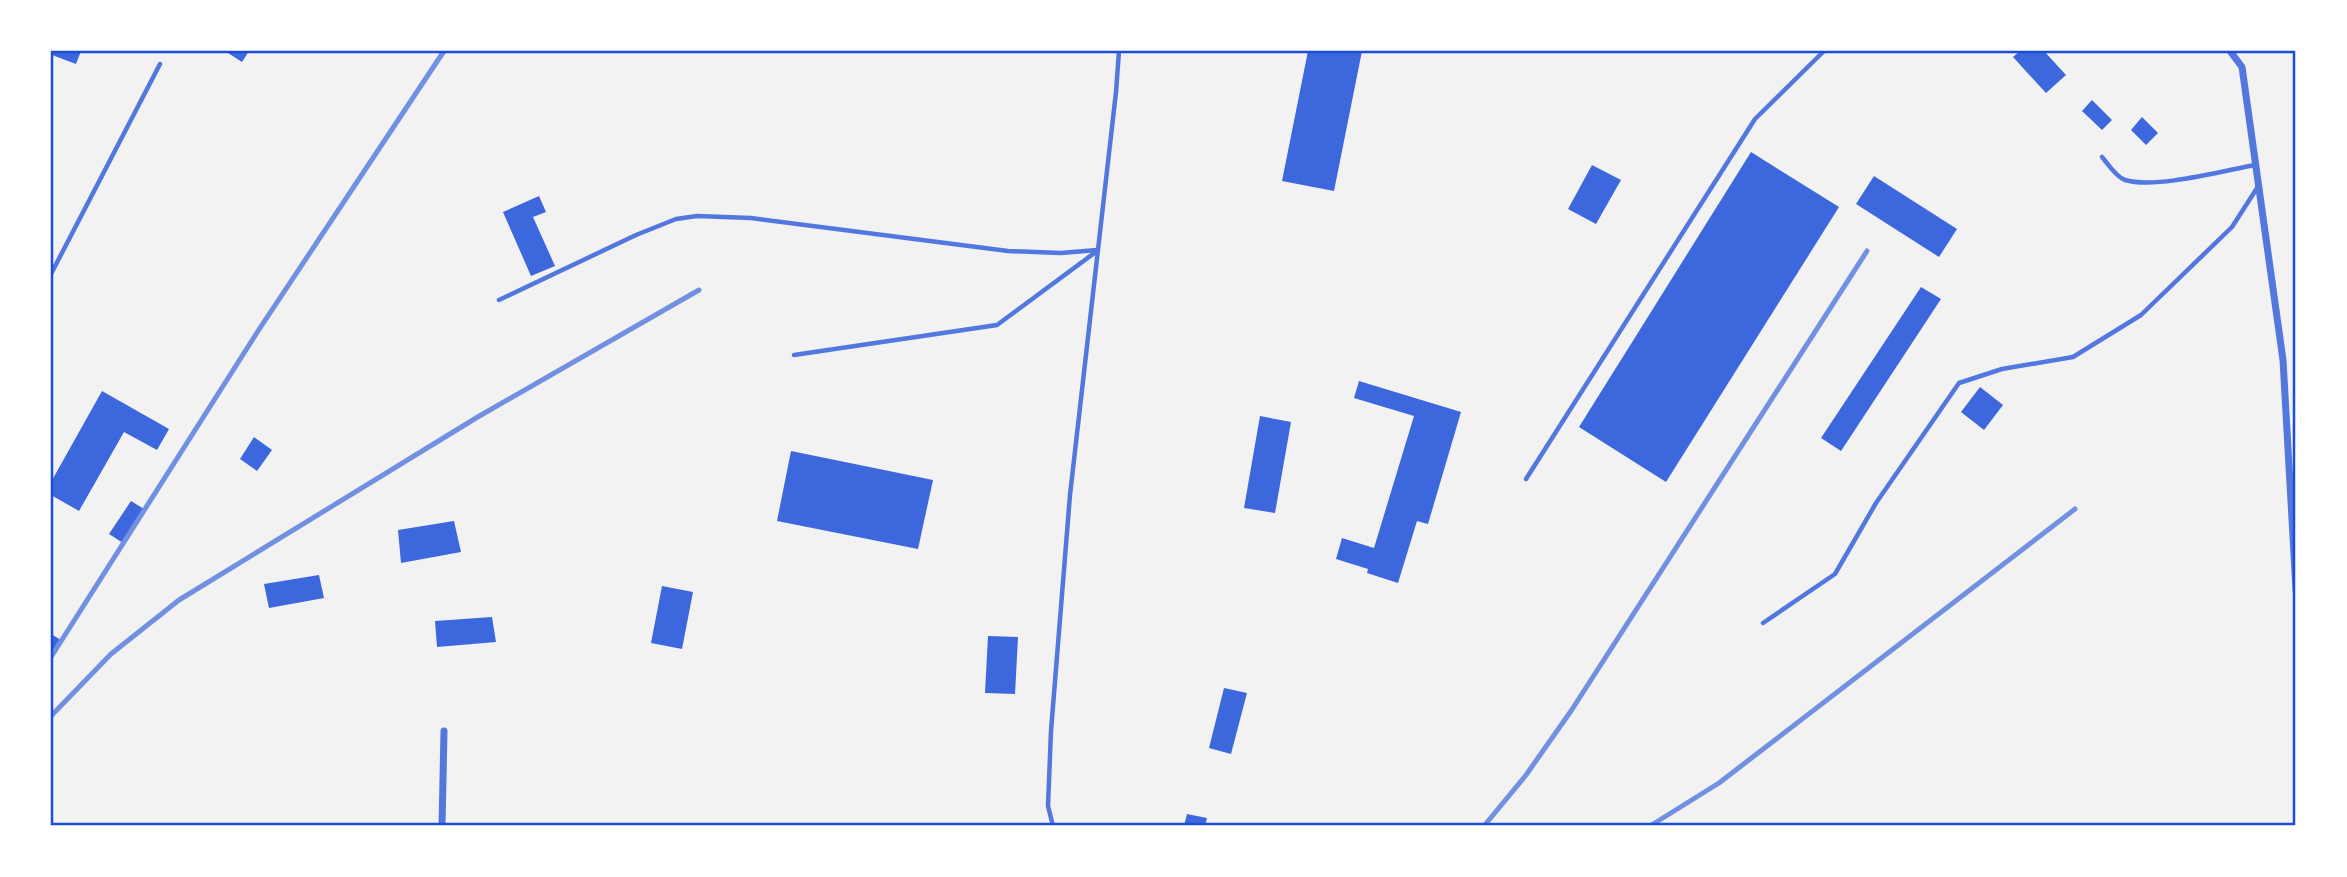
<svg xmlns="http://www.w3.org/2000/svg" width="2347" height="877" viewBox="0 0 2347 877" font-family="Montserrat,sans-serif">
	<rect width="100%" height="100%" fill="#f2f2f2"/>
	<g fill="#3d67dc">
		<path d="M54,51H81L76,64L52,55Z"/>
		<path d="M225,51H249L242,62Z"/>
		<path d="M1308,51H1362L1334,191L1282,181Z"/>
		<path d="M2020,51H2044L2066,75L2046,93L2013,57Z"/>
		<path d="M2092,100L2112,120L2102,130L2082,111Z"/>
		<path d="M2142,117L2158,133L2146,145L2131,130Z"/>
		<path d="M1751,152L1839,207L1666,482L1579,427Z"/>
		<path d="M1592,165L1621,180L1596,224L1568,209Z"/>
		<path d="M1874,176L1957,229L1939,257L1856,204Z"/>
		<path d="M539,196L546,212L533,217L555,266L531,276L503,212Z"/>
		<path d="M1921,287L1941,299L1841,451L1821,438Z"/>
		<path d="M1359,381L1461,412L1428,524L1417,521L1398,583L1367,573L1368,569L1336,559L1342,538L1374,548L1414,416L1354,398Z"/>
		<path d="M1980,387L2003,405L1984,430L1961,412Z"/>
		<path d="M102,391L169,429L157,450L124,432L79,511L51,495V482Z"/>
		<path d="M1260,416L1291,422L1275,513L1244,508Z"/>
		<path d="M254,437L272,450L257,471L240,459Z"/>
		<path d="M791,451L933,480L918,549L777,521Z"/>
		<path d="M131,501L144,509L123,543L109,534Z"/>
		<path d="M454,521L461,552L401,563L398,530Z"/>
		<path d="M319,575L324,598L269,608L264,584Z"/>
		<path d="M662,586L693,592L682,649L651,643Z"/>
		<path d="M492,617L496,642L437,647L435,621Z"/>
		<path d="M51,634L61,640L51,657Z"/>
		<path d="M988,636L1018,637L1015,694L985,693Z"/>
		<path d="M1224,688L1247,693L1231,754L1209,748Z"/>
		<path d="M1187,814L1207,818L1205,826H1184Z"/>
	</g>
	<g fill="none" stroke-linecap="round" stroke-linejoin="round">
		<g stroke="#5277de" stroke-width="4.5">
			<path d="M2102,157C2108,164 2116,177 2125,180C2156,189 2222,171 2255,165"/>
			<path d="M51,274L160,64"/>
			<path d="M499,300L636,235L676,219L697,216L751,218L1008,251L1061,253L1097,250"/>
			<path d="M794,355L997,325L1097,251"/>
			<path d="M1526,479L1755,119L1824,51"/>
			<path d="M1763,623L1835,574L1876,503L1959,383L2002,369L2073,357L2141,315L2232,227L2259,185"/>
			<path d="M1053,826L1048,806L1051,731L1070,495L1116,92L1119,51"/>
		</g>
		<g stroke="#5277de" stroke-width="7">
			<path d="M2230,51L2242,67L2283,360L2296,590"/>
			<path d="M442,826L444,731"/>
		</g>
		<g stroke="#7290e2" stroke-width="5">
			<path d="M51,657L258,331L444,51"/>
			<path d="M51,716L111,654L179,600L476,418L699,290"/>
			<path d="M1484,826L1526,775L1571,711L1867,251"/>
			<path d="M1650,826L1719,783L2075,509"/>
		</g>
	</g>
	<rect width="2347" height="877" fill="none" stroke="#ffffff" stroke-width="105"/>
	<rect x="52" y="52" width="2242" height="772" fill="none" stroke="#1d4ed8" stroke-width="2.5"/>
</svg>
